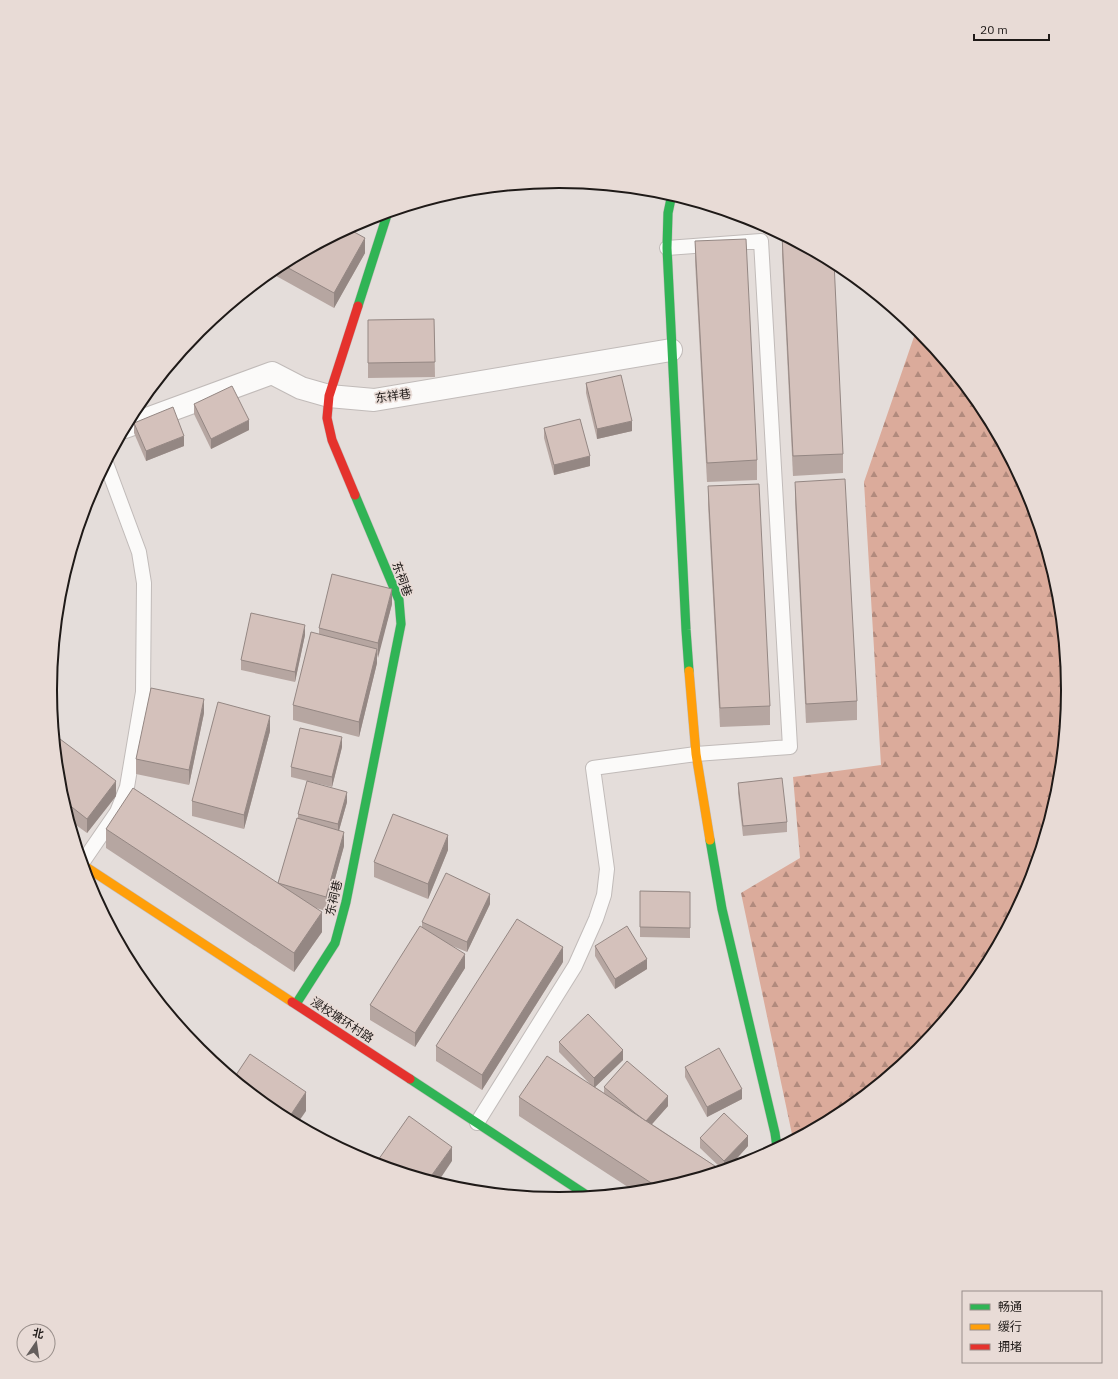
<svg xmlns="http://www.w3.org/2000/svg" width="1118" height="1379" viewBox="0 0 1118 1379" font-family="'IBM Plex Sans','Noto Sans SC',sans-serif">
	<defs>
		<pattern id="forest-firs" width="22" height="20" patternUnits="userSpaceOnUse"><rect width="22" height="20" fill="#dbab9b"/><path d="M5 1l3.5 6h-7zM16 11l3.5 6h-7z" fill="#b18a7d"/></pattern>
	</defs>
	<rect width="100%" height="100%" fill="#e4ddda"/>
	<path fill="url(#forest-firs)" d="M917,328L982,407L1029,495L1058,590L1068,690L1058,789L1029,884L982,972L919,1050L842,1113L793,1139L741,893L800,858L793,777L881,765L864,482Z"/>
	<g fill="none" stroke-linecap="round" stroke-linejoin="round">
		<g stroke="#c1bbb9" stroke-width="16">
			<g id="lane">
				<path d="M82,863L117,812L127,787L143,692L144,583L139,552L106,463"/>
				<path d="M477,1123L575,966L596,919L604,895L607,869L593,768L696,754L790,747L761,241L667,248"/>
			</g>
		</g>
		<g stroke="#c1bbb9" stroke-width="24">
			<path id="street" d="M125,427L272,373L301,388L329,396L374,400L671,350"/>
		</g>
		<g stroke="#c1bbb9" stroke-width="10">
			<g id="fast">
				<path d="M672,194L668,213L667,248L686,630L689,671"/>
				<path d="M358,306L388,212"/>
				<path d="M710,840L722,909L775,1133L777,1147"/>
				<path d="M296,1004L335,943L346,902L401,624L399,600L355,495"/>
				<path d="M410,1079L588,1196"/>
			</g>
		</g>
		<g stroke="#c1bbb9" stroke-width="10">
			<g id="slow">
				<path d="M689,671L696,754L710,840"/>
				<path d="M83,865L292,1002"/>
			</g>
		</g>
		<g stroke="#c1bbb9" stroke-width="10">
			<g id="jam">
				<path d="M355,495L332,440L327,418L329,396L358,306"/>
				<path d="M292,1002L410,1079"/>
			</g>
		</g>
		<use href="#lane" stroke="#fbfaf9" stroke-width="14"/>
		<use href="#street" stroke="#fbfaf9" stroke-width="22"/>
		<use href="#fast" stroke="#30b455" stroke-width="9"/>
		<use href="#slow" stroke="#ff9f0a" stroke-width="9"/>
		<use href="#jam" stroke="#e5322d" stroke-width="9"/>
	</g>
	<g fill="#b6a6a1">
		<path d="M347,228L365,253L334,308L269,272L276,266Z"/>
		<path d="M782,235L843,454V473L793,476L782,254Z"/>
		<path d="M695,241L757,460V480L707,482L695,261Z"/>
		<path d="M434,319L435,377L368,378V320Z"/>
		<path d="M586,383L632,431L597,439L586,393Z"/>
		<path d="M194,404L249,430L211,449L194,414Z"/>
		<path d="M134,423L184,446L146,461L134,433Z"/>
		<path d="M544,428L590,466L554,475L544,438Z"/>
		<path d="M795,482L857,701V720L806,723L795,501Z"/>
		<path d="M708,486L770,706V725L720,727L708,505Z"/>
		<path d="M392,604L377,658V663L359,737L293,720V705L319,634V628Z"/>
		<path d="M56,624L58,634L52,684H51Z"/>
		<path d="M305,635L295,682L241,670V660Z"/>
		<path d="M204,713L189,785L136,774V759Z"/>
		<path d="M270,731L244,829L192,816V801Z"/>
		<path d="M56,744L116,796L87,833L69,820L60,789Z"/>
		<path d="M342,747L332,787L291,777V767Z"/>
		<path d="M738,783L787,822V832L743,836L738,793Z"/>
		<path d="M347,802L339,830L344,846L326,911L316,908L322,932L294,972L106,848V829L278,884L298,819V814Z"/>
		<path d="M448,850L428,899L374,877V862Z"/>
		<path d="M640,891L690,892V938L640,937Z"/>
		<path d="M490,904L467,952L450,945L465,968L415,1047L370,1020V1005L422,927V922Z"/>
		<path d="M595,946L647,969L615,989L595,956Z"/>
		<path d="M563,962L482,1090L436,1061V1046Z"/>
		<path d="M559,1042L623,1060L595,1087L604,1093V1087L668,1106L652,1124L721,1170L658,1189L634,1191L519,1116V1097L590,1084L559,1052Z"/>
		<path d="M685,1067L742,1099L707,1117L685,1077Z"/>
		<path d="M700,1138L748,1146L728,1168L722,1169L700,1148Z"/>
	</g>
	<g fill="#948783">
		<path d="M365,238V253L334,308V293Z"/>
		<path d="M146,394V400L138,404Z"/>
		<path d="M249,420V430L211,449V439Z"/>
		<path d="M632,421V431L597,439V429Z"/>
		<path d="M184,436V446L146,461V451Z"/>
		<path d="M590,456V466L554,475V465Z"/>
		<path d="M392,589V604L378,658V643Z"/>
		<path d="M58,624V634L52,684V674Z"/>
		<path d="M305,625V635L295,682V672Z"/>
		<path d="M377,649V663L359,737V722Z"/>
		<path d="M204,699V713L189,785V770Z"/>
		<path d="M270,716V731L244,829V815Z"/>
		<path d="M342,737V747L332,787V777Z"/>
		<path d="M116,781V796L87,833V819Z"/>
		<path d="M347,792V802L338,834V824Z"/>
		<path d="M344,832V846L326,911V897Z"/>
		<path d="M448,835V850L428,899V884Z"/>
		<path d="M490,894V904L467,952V942Z"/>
		<path d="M322,912V932L294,972V953Z"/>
		<path d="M563,947V962L482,1090V1075Z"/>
		<path d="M465,954V968L415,1047V1033Z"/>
		<path d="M647,959V969L615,989V979Z"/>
		<path d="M623,1050V1060L594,1088V1078Z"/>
		<path d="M742,1089V1099L707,1117V1107Z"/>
		<path d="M306,1092V1111L297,1124L288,1119Z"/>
		<path d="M668,1096V1106L645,1132V1122Z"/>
		<path d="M748,1136V1146L728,1168L724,1169V1161Z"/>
		<path d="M452,1147V1161L438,1182L429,1179Z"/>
	</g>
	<g fill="#d4c1bb" stroke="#948783">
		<path d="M347,228L365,238L334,293L281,264Z"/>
		<path d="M782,235H783L834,262L843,454L793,456Z"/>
		<path d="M746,239L757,460L707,463L695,241Z"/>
		<path d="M434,319L435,362L368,363V320Z"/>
		<path d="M621,375L632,421L597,429L586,383Z"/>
		<path d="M232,386L249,420L211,439L194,404Z"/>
		<path d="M173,407L184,436L146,451L134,423Z"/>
		<path d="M580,419L590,456L554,465L544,428Z"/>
		<path d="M845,479L857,701L806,704L795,482Z"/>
		<path d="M759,484L770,706L720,708L708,486Z"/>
		<path d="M332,574L392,589L378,643L319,628Z"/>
		<path d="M251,613L305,625L295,672L241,660Z"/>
		<path d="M56,624H58L52,674Z"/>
		<path d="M311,632L377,649L359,722L293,705Z"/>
		<path d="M151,688L204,699L189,770L136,759Z"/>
		<path d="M218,702L270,716L244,815L192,801Z"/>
		<path d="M300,728L342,737L332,777L291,767Z"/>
		<path d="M60,739L116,781L87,819L63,800L60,789L55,745Z"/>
		<path d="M782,778L787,822L743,826L738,783Z"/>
		<path d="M307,781L347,792L338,824L298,814Z"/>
		<path d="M133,788L322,912L294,953L106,829Z"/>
		<path d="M393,814L448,835L428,884L374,862Z"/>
		<path d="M297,818L344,832L326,897L278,883Z"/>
		<path d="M446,873L490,894L467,942L422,922Z"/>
		<path d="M640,891L690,892V928L640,927Z"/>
		<path d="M517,919L563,947L482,1075L436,1046Z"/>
		<path d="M420,926L465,954L415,1033L370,1005Z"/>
		<path d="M627,926L647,959L615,979L595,946Z"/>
		<path d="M588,1014L623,1050L594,1078L559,1042Z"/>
		<path d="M719,1048L742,1089L707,1107L685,1067Z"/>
		<path d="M250,1054L306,1092L288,1119L276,1113L234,1078Z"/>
		<path d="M547,1056L721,1170L659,1188L519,1097Z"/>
		<path d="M627,1061L668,1096L646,1121L635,1113L604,1087Z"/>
		<path d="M724,1113L748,1136L724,1161L700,1138Z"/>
		<path d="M409,1116L452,1147L429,1179L376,1163Z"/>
	</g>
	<g text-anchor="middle" stroke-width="3.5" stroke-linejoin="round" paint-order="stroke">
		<g font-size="12" fill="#1f1a18" stroke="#e8dbd6">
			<text transform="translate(393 396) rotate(-8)" y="4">东祥巷</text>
			<text transform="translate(402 579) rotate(70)" y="4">东祠巷</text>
			<text transform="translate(334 898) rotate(-77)" y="4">东祠巷</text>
			<text transform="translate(342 1020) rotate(33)" y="4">浸校塘环村路</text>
		</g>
	</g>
	<path d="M0 0H1118V1379H0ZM57 690a502 502 0 1 1 1004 0a502 502 0 1 1-1004 0Z" fill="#e8dbd6" fill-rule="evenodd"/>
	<path fill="none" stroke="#1f1a18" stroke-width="2" d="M57 690a502 502 0 1 1 1004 0a502 502 0 1 1-1004 0Z"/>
	<rect x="962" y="1291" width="140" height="72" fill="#e8dbd6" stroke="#988e8a"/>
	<rect x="970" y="1304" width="20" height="6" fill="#30b455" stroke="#988e8a"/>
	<text x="998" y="1311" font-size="12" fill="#1f1a18">畅通</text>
	<rect x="970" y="1324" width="20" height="6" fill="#ff9f0a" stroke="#988e8a"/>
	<text x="998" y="1331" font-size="12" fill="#1f1a18">缓行</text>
	<rect x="970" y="1344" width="20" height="6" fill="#e5322d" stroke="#988e8a"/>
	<text x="998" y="1351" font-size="12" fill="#1f1a18">拥堵</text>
	<g transform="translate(36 1343) rotate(13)"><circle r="19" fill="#e8dbd6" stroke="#988e8a"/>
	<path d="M0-3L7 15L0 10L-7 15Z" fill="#645e5c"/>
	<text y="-6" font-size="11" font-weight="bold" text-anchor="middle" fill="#1f1a18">北</text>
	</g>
	<path d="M974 34v6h75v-6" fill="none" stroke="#1f1a18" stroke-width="2"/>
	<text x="980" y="34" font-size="12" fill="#1f1a18" stroke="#e8dbd6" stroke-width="3" paint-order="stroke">20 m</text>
</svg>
